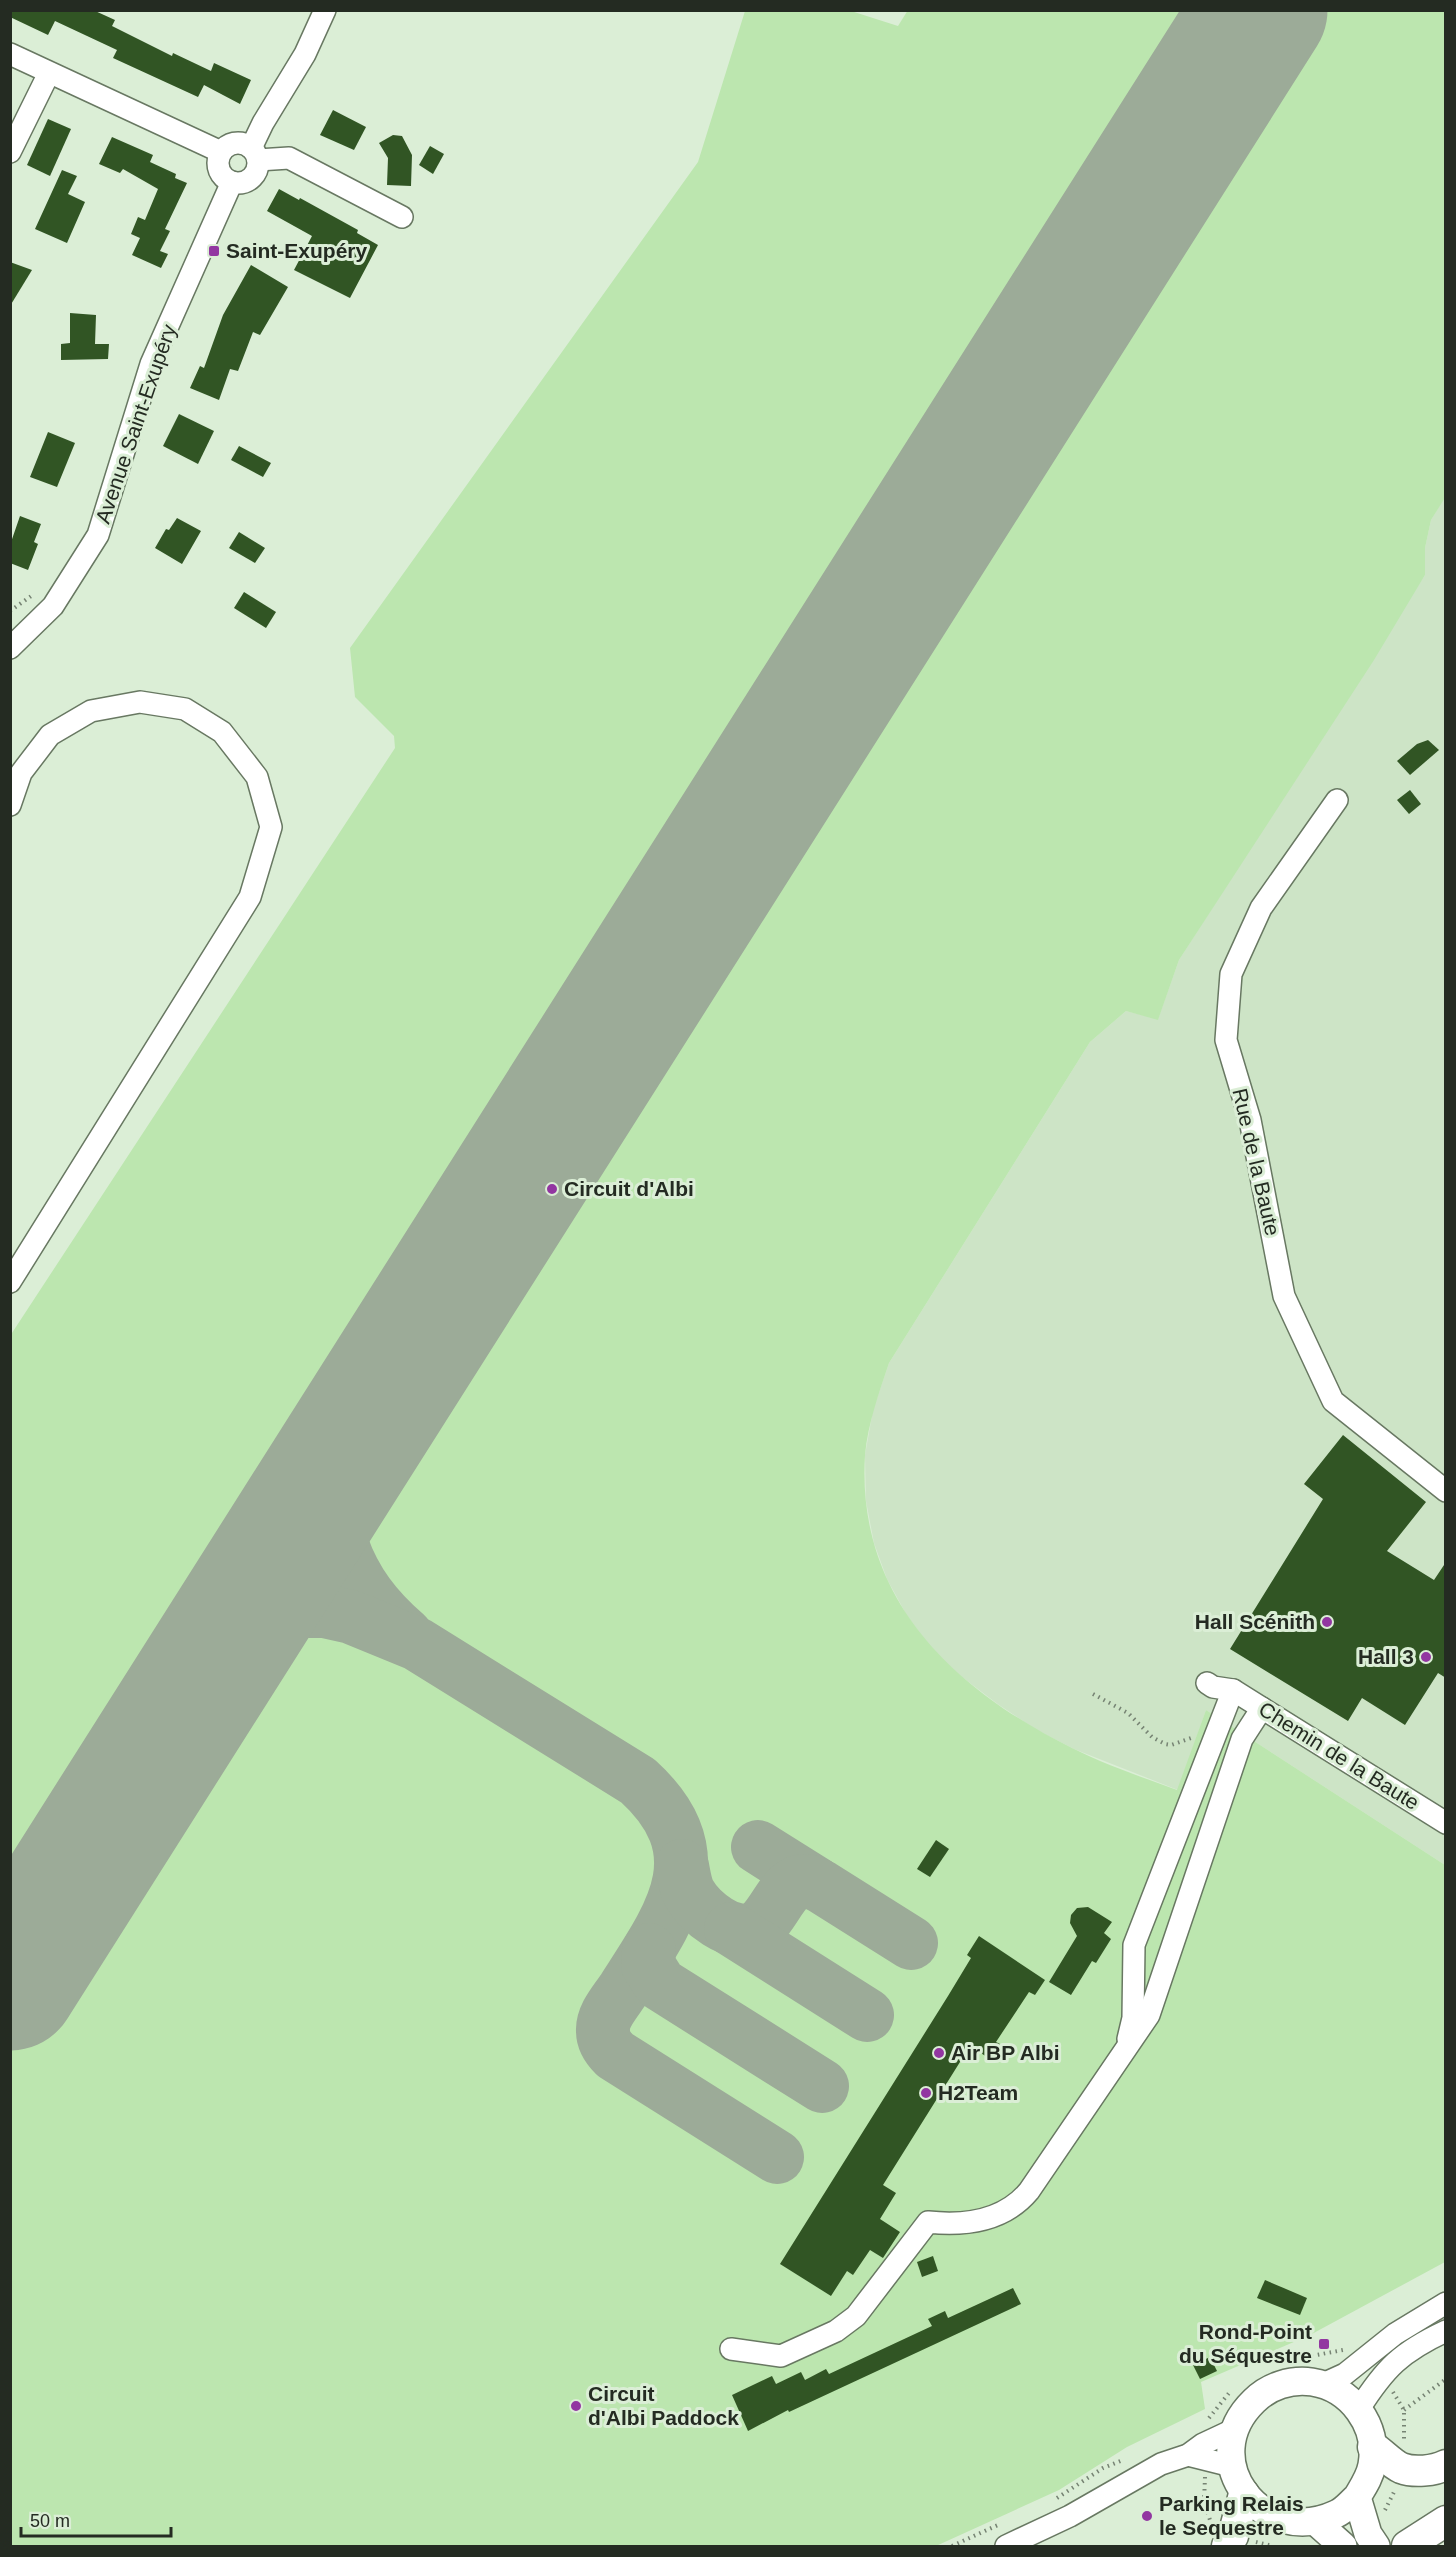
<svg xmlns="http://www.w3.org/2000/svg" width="1456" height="2557" viewBox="0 0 1456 2557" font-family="Helvetica,sans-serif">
	<rect width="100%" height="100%" fill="#dbeed6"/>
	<path fill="#cde4c6" d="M1445,496V1865L1206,1710L1178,1790L1074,1749L1037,1730L999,1705L962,1677L933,1651L906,1614L887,1579L874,1543L866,1501L865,1455L873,1410L889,1363L1090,1042L1126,1011L1158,1019L1179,960L1425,575V548L1431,520Z"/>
	<path fill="#bce6af" d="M908,10L1445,11L1446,496L1431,520L1425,548V575L1374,660L1179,960L1158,1020L1126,1011L1090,1042L889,1363C879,1393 868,1423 865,1455C856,1598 953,1689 1072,1748C1106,1765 1142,1777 1177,1790L1206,1710L1445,1865V2262L1310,2335L1201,2382L1205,2409L1127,2447L1059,2490L936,2546H11L10,1336L395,748L394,736L355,697L350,648L698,162L745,11H851L898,26Z"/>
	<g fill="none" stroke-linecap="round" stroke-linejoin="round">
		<g stroke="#9cab98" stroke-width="54">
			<path d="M346,1453C341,1475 335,1495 335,1518C335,1526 339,1536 342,1545C355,1582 376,1609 406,1635"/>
			<path d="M202,1681L239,1638L261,1621L298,1611H324L351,1617L417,1644L638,1781C717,1853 672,1914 625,1987C617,2000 602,2015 603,2031C603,2041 608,2048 615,2055L777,2157"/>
			<path d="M758,1847L817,1884"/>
			<path d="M682,1866C684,1876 685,1885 689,1893C700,1912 732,1939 755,1928C779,1917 783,1864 822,1887L911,1943"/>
			<path d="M731,1929L867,2015"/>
			<path d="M649,1950L648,1965L660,1984L822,2086"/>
		</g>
		<path stroke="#9cab98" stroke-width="135" d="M10,1983L1260,10"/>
	</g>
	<g fill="#315524">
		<path d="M10,10H93L115,20L112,26L172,56L173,53L211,71L214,63L251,80L240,104L204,85L198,97L113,58L117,50L55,21L48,35L10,17Z"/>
		<path d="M333,110L366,127L354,150L320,135Z"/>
		<path d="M48,119L71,129L50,176L27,165Z"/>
		<path d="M393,135L402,136L412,155L411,186L387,185L388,158L379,143Z"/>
		<path d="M112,137L153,155L150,162L176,174L175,178L187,183L165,229L170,231L160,251L168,254L161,268L132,255L140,238L131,234L138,217L145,220L158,189L123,169L120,173L99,164Z"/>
		<path d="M430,146L444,154L433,174L419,165Z"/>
		<path d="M62,170L77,176L68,194L85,202L67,243L35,229Z"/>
		<path d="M279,189L299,200L300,198L358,230L357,233L378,245L350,298L294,270L312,236L267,211Z"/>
		<path d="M10,262L32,270L10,306Z"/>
		<path d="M251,265L288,287L260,335L253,332L238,371L230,369L219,400L190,388L200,366L204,368L223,315Z"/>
		<path d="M70,313L96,315L95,344H109L108,359L61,360V344L70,343Z"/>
		<path d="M179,414L214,431L198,464L163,446Z"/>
		<path d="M48,432L75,443L57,487L30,477Z"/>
		<path d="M239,446L271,463L263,477L231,460Z"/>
		<path d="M20,516L41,524L34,542L38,544L28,570L10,563V545Z"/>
		<path d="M177,518L201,531L182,564L155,548L166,529L169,530Z"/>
		<path d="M239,532L265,548L255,563L229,548Z"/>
		<path d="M244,592L276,612L266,628L234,608Z"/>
		<path d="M1428,740L1439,750L1410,775L1397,761L1417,744Z"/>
		<path d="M1410,790L1421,804L1409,814L1397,800Z"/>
		<path d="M1343,1435L1426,1502L1387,1551L1434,1580L1446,1562V1678L1438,1673L1405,1725L1362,1698L1348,1721L1230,1649L1323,1499L1304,1484Z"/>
		<path d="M936,1840L949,1849L930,1877L917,1869Z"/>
		<path d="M1088,1907L1112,1922L1104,1933L1111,1939L1096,1963L1092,1961L1071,1995L1049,1982L1077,1936L1070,1923L1071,1915L1077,1908Z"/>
		<path d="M979,1936L1045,1980L1035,1995L1029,1992L996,2042L1000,2044L990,2059L970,2046L883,2185L896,2193L880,2219L900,2232L883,2258L870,2250L853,2275L847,2271L831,2296L780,2264L948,1996L971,1958L967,1955Z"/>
		<path d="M933,2256L938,2271L922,2277L917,2262Z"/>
		<path d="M1265,2280L1307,2298L1300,2315L1257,2298Z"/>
		<path d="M1013,2288L1021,2304L789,2412L788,2410L748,2431L732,2395L772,2376L776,2384L801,2372L805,2380L826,2369L829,2374L932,2326L928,2319L945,2311L948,2318Z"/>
		<path d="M1210,2357L1217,2371L1200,2379L1193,2365Z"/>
	</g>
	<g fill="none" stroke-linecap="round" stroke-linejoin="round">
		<g stroke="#687862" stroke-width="24">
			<g id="minor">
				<path d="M10,54L221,152"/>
				<circle cx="238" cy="163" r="20"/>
				<path d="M251,148L263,123L305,54L325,10"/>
				<path d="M10,152L49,73"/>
				<path d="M258,160L289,158L402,217"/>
				<path d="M10,648L53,606L98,535L151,364L232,182"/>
				<path d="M1337,800L1261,908L1231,974L1226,1040L1250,1120L1284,1296L1333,1401L1446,1491"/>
				<path d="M10,805L21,773L50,735L91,711L140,702L185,709L222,732L257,777L271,827L250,897L10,1282"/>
				<path d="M1207,1683L1213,1687L1233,1690L1446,1823"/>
				<path d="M1128,2039L1133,2018L1134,1945L1233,1690"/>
				<path d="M731,2349L781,2356L836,2331L856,2316L928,2222C965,2226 1004,2221 1029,2191L1149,2015L1242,1739L1262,1708"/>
				<path d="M1323,2384L1345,2374L1395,2334L1446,2303"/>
				<path d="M1359,2409C1385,2368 1401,2352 1446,2331"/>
				<path d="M1188,2455L1232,2466"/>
				<path d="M1006,2546L1070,2516L1161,2464L1188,2455L1203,2444L1235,2429"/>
			</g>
		</g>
		<g stroke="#687862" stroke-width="30">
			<g id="major">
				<path d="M1357,2497C1350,2503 1344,2511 1336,2514C1261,2549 1194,2459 1254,2401C1269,2386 1291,2379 1312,2382C1351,2388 1379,2426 1372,2465C1370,2477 1363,2487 1357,2497L1368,2534L1376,2546"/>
				<path d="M1316,2522L1343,2546"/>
			</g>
		</g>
		<g stroke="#687862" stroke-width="33">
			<g id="highway">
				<path d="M1373,2447C1382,2453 1392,2464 1401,2468C1414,2473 1434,2471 1446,2465"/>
				<path d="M1227,2546L1233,2536L1244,2494"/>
				<path d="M1407,2546L1446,2521"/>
			</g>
		</g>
		<g stroke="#768373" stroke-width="4" stroke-dasharray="1.5 4.5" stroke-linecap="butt">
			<path d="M10,611L34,594"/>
			<path d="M1093,1694L1128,1713L1152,1737L1165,1744L1171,1745L1194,1737"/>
			<path d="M1306,2357L1343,2350"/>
			<path d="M1393,2392L1404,2410V2442"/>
			<path d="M1404,2410L1446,2379"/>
			<path d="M1209,2418L1229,2393"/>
			<path d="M1205,2477L1204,2502L1211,2523"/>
			<path d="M1057,2498L1103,2468L1123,2460"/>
			<path d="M1385,2510L1395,2490"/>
			<path d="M1256,2542L1273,2546"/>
			<path d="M952,2546L998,2525"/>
		</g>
		<use href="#minor" stroke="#fff" stroke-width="21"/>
		<use href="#major" stroke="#fff" stroke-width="27"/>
		<use href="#highway" stroke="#fff" stroke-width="30"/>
	</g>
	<g fill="#9236a1" stroke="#dbeed6" stroke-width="2">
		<rect x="208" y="245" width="12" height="12" rx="3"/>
		<circle cx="552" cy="1189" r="6"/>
		<circle cx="1327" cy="1622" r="6"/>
		<circle cx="1426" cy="1657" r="6"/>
		<circle cx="939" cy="2053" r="6"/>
		<circle cx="926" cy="2093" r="6"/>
		<rect x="1318" y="2338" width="12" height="12" rx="3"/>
		<circle cx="576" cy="2406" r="6"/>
		<circle cx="1147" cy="2516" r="6"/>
	</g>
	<g text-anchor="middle" stroke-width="6" stroke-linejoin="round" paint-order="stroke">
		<g font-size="21" font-weight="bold" fill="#242b22" stroke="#dbeed6" text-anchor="start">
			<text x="226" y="258">Saint-Exupéry</text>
			<text x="564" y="1196">Circuit d'Albi</text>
			<text x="1315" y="1629" text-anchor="end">Hall Scénith</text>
			<text x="1414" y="1664" text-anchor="end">Hall 3</text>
			<text x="951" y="2060">Air BP Albi</text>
			<text x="938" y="2100">H2Team</text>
			<text x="1312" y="2339" text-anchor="end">Rond-Point<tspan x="1312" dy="24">du Séquestre</tspan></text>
			<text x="588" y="2401">Circuit<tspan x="588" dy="24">d'Albi Paddock</tspan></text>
			<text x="1159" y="2511">Parking Relais<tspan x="1159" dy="24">le Sequestre</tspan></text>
		</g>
		<g font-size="21" fill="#242b22" stroke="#dbeed6">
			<text transform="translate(136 424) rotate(-71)" y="7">Avenue Saint-Exupéry</text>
			<text transform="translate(1256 1162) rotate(77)" y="7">Rue de la Baute</text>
			<text transform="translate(1339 1756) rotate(32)" y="7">Chemin de la Baute</text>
		</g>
	</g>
	<rect width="1456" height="2557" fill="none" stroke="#242b22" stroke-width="24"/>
	<path d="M21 2527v9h150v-9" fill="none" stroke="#242b22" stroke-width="3"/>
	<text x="30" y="2527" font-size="18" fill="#242b22" stroke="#dbeed6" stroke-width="4.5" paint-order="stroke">50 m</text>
</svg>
